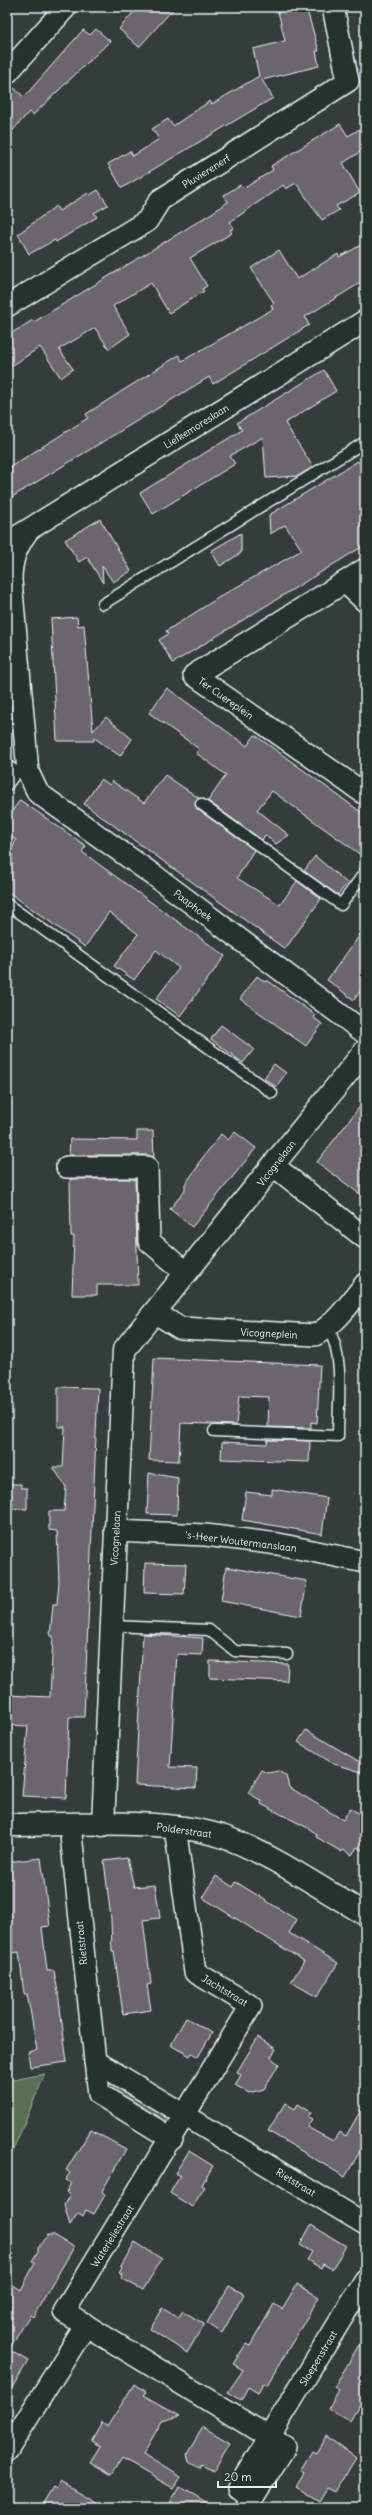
<svg xmlns="http://www.w3.org/2000/svg" width="372" height="2515" viewBox="0 0 372 2515" font-family="Delius,sans-serif">
	<rect width="100%" height="100%" fill="#343d3a"/>
	<filter id="ink" filterUnits="userSpaceOnUse"><feTurbulence type="fractalNoise" baseFrequency=".025" numOctaves="2"/><feDisplacementMap in="SourceGraphic" scale="8" xChannelSelector="R" yChannelSelector="G"/><feConvolveMatrix kernelMatrix="1 2 1 2 8 2 1 2 1" color-interpolation-filters="sRGB"/></filter>
	<g filter="url(#ink)">
		<g fill="#586d51" stroke="#a0afa4">
			<path d="M45,2074L7,2164V2081Z"/>
			<path d="M109,2082L164,2113L166,2121L163,2123L105,2087Z"/>
		</g>
		<g fill="#6d656d" stroke="#e8f1f8">
			<path d="M138,7H175L139,47L119,29Z"/>
			<path d="M277,7H306L319,51H316L319,66L262,80L273,98L122,188L108,164L130,151L133,156L159,139L152,129L168,119L173,126L210,101L212,104L259,76L253,49L285,41Z"/>
			<path d="M96,29L110,41L33,115L29,112L7,137V96L14,88L24,97L83,30L90,35Z"/>
			<path d="M340,124L348,136L365,126V149L343,163L360,193L336,206L339,210L322,220L296,183L286,189L283,185L230,222L234,228L230,230L232,233L190,258L207,286L202,289L204,291L169,313L151,283L113,306L130,334L109,349L95,328L59,349L73,369L61,378L40,347L7,369V336L33,320L34,322L212,213L228,202L224,195L240,185L243,188L246,187L273,170L271,166Z"/>
			<path d="M98,190L108,205L94,213L97,217L56,242L55,240L29,254L18,234L56,206L59,211L88,193L90,195Z"/>
			<path d="M365,243V280L305,317L309,325L213,384L209,377L7,500V469L88,418L86,414L179,355L182,361L273,309L271,305L274,303L251,268L279,250L297,279L338,254L339,257Z"/>
			<path d="M324,370L336,391L285,423L313,467L298,476L266,478L263,437L230,456L235,464L153,514L140,493L242,430L237,423Z"/>
			<path d="M358,461L365,473V545L173,663L159,640L168,634L166,631L226,593L302,550L285,525L270,534L269,515Z"/>
			<path d="M100,519L131,571L113,582L102,566L103,583L87,557L79,562L65,540Z"/>
			<path d="M241,533V553L220,566L211,551Z"/>
			<path d="M77,617L78,626L84,625L93,731L106,717L132,739L120,756L93,737L94,741H57L51,619Z"/>
			<path d="M167,688L247,746L255,735L365,815V858L272,791L257,810L289,835L276,844L265,835L262,840L208,801L226,775L196,753L199,749L149,713Z"/>
			<path d="M165,775L199,798L195,803L197,809L254,850L237,878L280,905L297,881L321,899L285,949L84,804L101,779L110,785L112,781L144,803Z"/>
			<path d="M20,800L86,846L82,852L225,956L180,1016L156,999L179,968L156,950L134,980L114,966L138,934L109,912L85,947L7,891V860L16,840L7,834V818Z"/>
			<path d="M315,856L347,883L338,895L304,871Z"/>
			<path d="M365,928V985L354,1000L327,980Z"/>
			<path d="M257,976L265,982L267,980L315,1015L313,1017L322,1024L306,1046L240,999Z"/>
			<path d="M221,1025L254,1049L243,1063L211,1039Z"/>
			<path d="M274,1064L286,1073L276,1087L264,1078Z"/>
			<path d="M365,1100V1198L317,1162Z"/>
			<path d="M137,1131H153L154,1158L147,1155H69L70,1139L137,1140Z"/>
			<path d="M235,1132L256,1148L192,1227L170,1209L185,1190V1184L199,1165H197L221,1134L228,1140Z"/>
			<path d="M70,1179H135L138,1285H97V1295H72L74,1236H71Z"/>
			<path d="M154,1358L320,1365L317,1423L311,1422V1428L268,1427L269,1397L239,1396L236,1425L181,1423L179,1461L149,1460Z"/>
			<path d="M58,1387L98,1388L84,1717H69L66,1798L22,1796L28,1726L7,1725V1695L50,1697L53,1636H50L53,1604H57L59,1582L57,1531L49,1530V1511H64L66,1487L53,1467H63L65,1427H58Z"/>
			<path d="M268,1440L310,1441L309,1462L221,1459L222,1442L267,1444Z"/>
			<path d="M149,1473L178,1478L177,1515L147,1514Z"/>
			<path d="M7,1484H21V1488H27V1509L7,1508Z"/>
			<path d="M272,1489L327,1498L322,1534L242,1520L246,1492L272,1495Z"/>
			<path d="M145,1563L186,1564L184,1594L144,1593Z"/>
			<path d="M226,1567L307,1581L301,1616L221,1601Z"/>
			<path d="M143,1634L203,1638L202,1655L177,1654L170,1767L197,1768L196,1788L135,1785Z"/>
			<path d="M210,1661L288,1664L287,1681L210,1678Z"/>
			<path d="M306,1730L365,1765V1773L334,1764L298,1742Z"/>
			<path d="M262,1770L268,1773L279,1771L286,1776L289,1787L343,1820L350,1808L365,1817V1852L357,1847L352,1855L343,1850L342,1852L316,1837L317,1834L308,1828L261,1804L262,1801L248,1793Z"/>
			<path d="M41,1858L50,1926L42,1927L47,1971H54L58,1992L67,2062L30,2067L28,2052L37,2050L30,2009L27,1994H24L19,1952L7,1954V1862Z"/>
			<path d="M127,1858L134,1887L155,1885L160,1918L143,1920L151,1984L147,1985L151,2010L123,2014L114,1951H112L111,1919L104,1861Z"/>
			<path d="M216,1876L233,1887L236,1882L297,1920L289,1933L338,1963L317,1997L291,1982L304,1961L203,1898Z"/>
			<path d="M186,2018L212,2033L198,2057L192,2053L190,2056L170,2045Z"/>
			<path d="M258,2037L276,2049L271,2058L279,2064L264,2089L249,2093L235,2085L241,2075L237,2072Z"/>
			<path d="M285,2103L295,2109L298,2104L311,2112L308,2117L312,2119L307,2127L333,2141L339,2132L346,2136L365,2103V2143L345,2177L268,2131Z"/>
			<path d="M91,2130L126,2149L102,2191L105,2195L94,2214L86,2210L83,2216L78,2213L70,2225L64,2205L70,2194L66,2192L71,2183L65,2180L70,2173L66,2170Z"/>
			<path d="M189,2151L213,2166L202,2185L205,2187L192,2207L170,2193L180,2176L175,2173Z"/>
			<path d="M311,2225L346,2246L332,2269L323,2264L321,2268L307,2260L312,2252L300,2245Z"/>
			<path d="M48,2235H54L74,2247L33,2317L30,2315L9,2350L28,2361L7,2396V2281L21,2290L35,2263L32,2261L38,2251V2247Z"/>
			<path d="M135,2242L162,2259L143,2290L121,2278L123,2274L120,2272L123,2267L121,2266Z"/>
			<path d="M297,2284L319,2297L267,2385L264,2383L258,2393L248,2387L241,2400L228,2392L243,2370L233,2364L246,2344L250,2346L274,2304L282,2309Z"/>
			<path d="M229,2286L244,2294L222,2333L207,2323Z"/>
			<path d="M162,2308L178,2318L183,2311L204,2324L187,2353L150,2329Z"/>
			<path d="M365,2336V2396L350,2421L328,2409L339,2390L334,2387Z"/>
			<path d="M134,2384L146,2392L143,2395L180,2416L162,2421L143,2454L180,2477L173,2488L122,2459L112,2475L90,2462L100,2446L91,2441L102,2422L108,2426Z"/>
			<path d="M203,2427L230,2443L214,2470L201,2464L199,2468L189,2462L187,2454Z"/>
			<path d="M326,2436L356,2458L335,2492L327,2488L319,2501L296,2487L305,2472L301,2469L312,2451L316,2453Z"/>
			<path d="M60,2482L104,2508H40L53,2487L56,2489Z"/>
			<path d="M179,2486L215,2508H166Z"/>
		</g>
		<g fill="none" stroke-linecap="round" stroke-linejoin="round">
			<g stroke="#e8f1f8" stroke-width="13">
				<g id="service">
					<path d="M103,604L365,442"/>
					<path d="M7,765L17,772H28"/>
					<path d="M7,785L17,772"/>
					<path d="M201,804L341,905L365,872"/>
					<path d="M7,904L272,1093"/>
					<path d="M214,1431L338,1436C338,1404 345,1356 328,1328"/>
					<path d="M111,1626L209,1630L235,1651L287,1654"/>
				</g>
			</g>
			<g stroke="#e8f1f8" stroke-width="24">
				<g id="minor">
					<path d="M7,73L66,7"/>
					<path d="M7,306L147,221L160,200L348,81L333,7"/>
					<path d="M27,532C16,548 11,560 11,580L28,772L38,793L155,876L365,1033"/>
					<path d="M15,538L365,321"/>
					<path d="M365,569L345,582L365,601"/>
					<path d="M345,582L194,675L365,794"/>
					<path d="M274,1166L365,1238"/>
					<path d="M67,1167H147L149,1241L186,1273"/>
					<path d="M154,1312L180,1328L315,1335C337,1323 350,1303 365,1284"/>
					<path d="M115,1531L205,1535L278,1544L365,1562"/>
					<path d="M70,1825L95,2061L365,2224"/>
					<path d="M175,1827L195,1972L251,2006L64,2312L285,2447L246,2508"/>
					<path d="M95,2061L99,2094L172,2139"/>
					<path d="M7,2451L86,2325"/>
					<path d="M253,2497L238,2488L365,2280"/>
				</g>
			</g>
			<g stroke="#e8f1f8" stroke-width="25">
				<g id="tertiary">
					<path d="M7,1825C71,1825 165,1817 224,1837C270,1853 323,1890 365,1914"/>
					<path d="M103,1825L124,1350L365,1051"/>
				</g>
			</g>
			<use href="#service" stroke="#26332d" stroke-width="10"/>
			<use href="#minor" stroke="#26332d" stroke-width="21"/>
			<use href="#tertiary" stroke="#26332d" stroke-width="22"/>
		</g>
	</g>
	<g text-anchor="middle" stroke-width="3.5" stroke-linejoin="round" paint-order="stroke">
		<g font-size="10" fill="#e8f1f8" stroke="#26332d">
			<text transform="translate(206 171) rotate(-32)" y="4">Pluvierenerf</text>
			<text transform="translate(196 426) rotate(-32)" y="4">Liefkemoreslaan</text>
			<text transform="translate(226 698) rotate(35)" y="4">Ter Cuereplein</text>
			<text transform="translate(193 905) rotate(37)" y="4">Paaphoek</text>
			<text transform="translate(276 1163) rotate(-52)" y="4">Vicognelaan</text>
			<text transform="translate(269 1333) rotate(3)" y="4">Vicogneplein</text>
			<text transform="translate(115 1538) rotate(-87)" y="4">Vicognelaan</text>
			<text transform="translate(241 1541) rotate(7)" y="4">'s-Heer Woutermanslaan</text>
			<text transform="translate(184 1830) rotate(8)" y="4">Polderstraat</text>
			<text transform="translate(81 1943) rotate(-96)" y="4">Rietstraat</text>
			<text transform="translate(225 1990) rotate(31)" y="4">Jachtstraat</text>
			<text transform="translate(296 2182) rotate(31)" y="4">Rietstraat</text>
			<text transform="translate(112 2236) rotate(-58)" y="4">Waterleliestraat</text>
			<text transform="translate(318 2358) rotate(-59)" y="4">Sloepenstraat</text>
		</g>
	</g>
	<rect width="372" height="2515" fill="none" stroke="#26332d" stroke-width="24"/>
	<rect x="12" y="12" width="348" height="2491" fill="none" stroke="#e8f1f8" stroke-width="1.5" filter="url(#ink)"/>
	<path d="M218 2481v6h58v-6" fill="none" stroke="#e8f1f8" stroke-width="2"/>
	<text x="224" y="2481" font-size="12" fill="#e8f1f8" stroke="#26332d" stroke-width="3" paint-order="stroke">20 m</text>
</svg>
